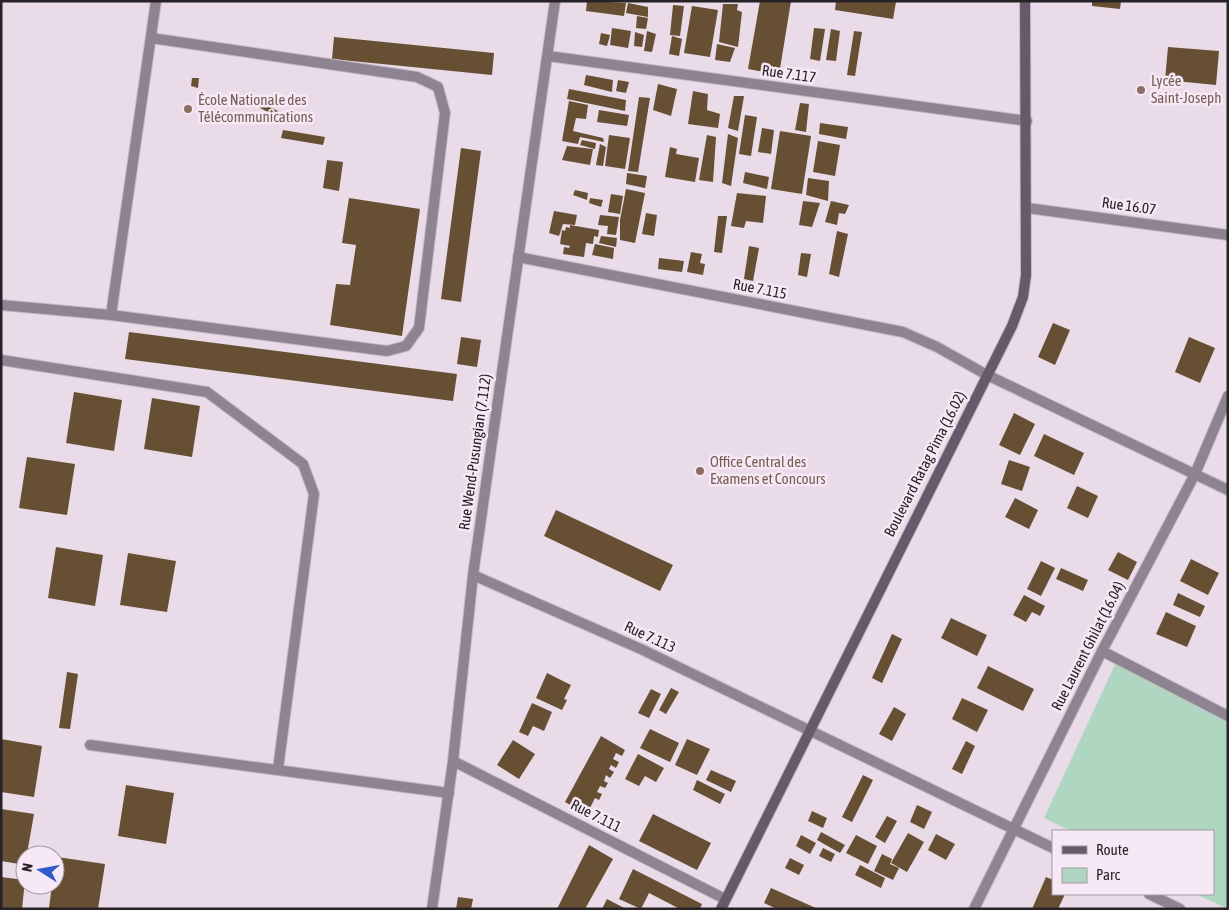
<svg xmlns="http://www.w3.org/2000/svg" width="1229" height="910" viewBox="0 0 1229 910" font-family="'Asap Condensed',sans-serif">
	<rect width="100%" height="100%" fill="#e9dbe8"/>
	<path fill="#afd6c1" d="M1118,658L1228,714V909L1196,894H1213V831H1071L1044,818Z"/>
	<g fill="#674f34">
		<path d="M587,1L626,3L624,16L586,11Z"/>
		<path d="M760,1H791L779,75L748,69Z"/>
		<path d="M836,1L896,2L893,19L835,10Z"/>
		<path d="M1092,1H1121L1120,9L1092,6Z"/>
		<path d="M628,3L648,7V17L626,13Z"/>
		<path d="M723,4H738L737,10L742,12L738,47L719,42Z"/>
		<path d="M673,5L684,6L680,36L670,35Z"/>
		<path d="M692,6L718,10L710,57L684,53Z"/>
		<path d="M637,16L648,18L646,29L636,28Z"/>
		<path d="M612,28L631,31L628,48L610,45Z"/>
		<path d="M814,28L825,29L820,61L810,59Z"/>
		<path d="M831,29L840,31L836,61L826,60Z"/>
		<path d="M647,31L656,34L652,52L644,51Z"/>
		<path d="M854,31L862,32L855,76L847,75Z"/>
		<path d="M635,32L644,35L642,47L634,46Z"/>
		<path d="M601,33L610,35L607,46L599,44Z"/>
		<path d="M672,36L682,39L679,56L669,54Z"/>
		<path d="M334,37L494,53L492,75L332,59Z"/>
		<path d="M717,44L735,48L730,62L715,60Z"/>
		<path d="M1168,47L1219,51L1216,85L1165,80Z"/>
		<path d="M586,75L613,80L612,92L584,85Z"/>
		<path d="M192,78H199L198,88L191,86Z"/>
		<path d="M618,80L629,82L626,93L616,91Z"/>
		<path d="M658,84L677,89L671,116L653,110Z"/>
		<path d="M569,89L626,100L625,111L567,99Z"/>
		<path d="M693,91L708,94L707,110L720,114L718,128L688,124Z"/>
		<path d="M734,96H744L738,131L728,128Z"/>
		<path d="M639,97L650,98L638,172L628,171Z"/>
		<path d="M569,101L588,105L586,119L576,118L573,131L603,138L604,142L580,137L578,144L562,141Z"/>
		<path d="M262,103L278,111L276,116L260,108Z"/>
		<path d="M800,103L809,104L806,132L795,130Z"/>
		<path d="M599,110L629,115L627,126L597,122Z"/>
		<path d="M745,115L757,117L751,156L739,154Z"/>
		<path d="M820,123L848,127L846,139L819,134Z"/>
		<path d="M762,128L774,130L771,154L758,152Z"/>
		<path d="M283,130L325,137L323,145L281,138Z"/>
		<path d="M780,131L811,136L802,194L771,189Z"/>
		<path d="M728,134L738,138L731,186L722,183Z"/>
		<path d="M609,135L630,138L625,169L605,166Z"/>
		<path d="M707,135L716,137L713,182L699,180Z"/>
		<path d="M582,140L596,143L595,149L580,145Z"/>
		<path d="M818,141L840,145L835,176L813,172Z"/>
		<path d="M600,144L606,147L603,166L596,165Z"/>
		<path d="M567,146L593,149L590,165L562,160Z"/>
		<path d="M670,147L677,149L676,154L699,158L695,182L665,177Z"/>
		<path d="M461,148L481,151L461,302L441,299Z"/>
		<path d="M327,160L343,162L339,191L323,188Z"/>
		<path d="M745,172L769,177L767,189L743,183Z"/>
		<path d="M627,173L647,176L645,188L626,184Z"/>
		<path d="M808,178L829,181L828,201L806,195Z"/>
		<path d="M626,189L645,193L635,243L620,240V220Z"/>
		<path d="M575,190L588,193L587,200L573,195Z"/>
		<path d="M737,193L766,196L763,223L746,221L744,228L731,226Z"/>
		<path d="M611,194L623,196L620,214L608,212Z"/>
		<path d="M349,198L420,209L402,336L330,325L336,284L350,285L356,245L342,243Z"/>
		<path d="M590,198L603,200L601,207L589,203Z"/>
		<path d="M803,201L820,203L812,227L799,225Z"/>
		<path d="M831,201L849,205L845,214L839,213L837,225L825,222Z"/>
		<path d="M554,211L577,215L575,225L563,224L559,236L549,233Z"/>
		<path d="M646,213L657,215L654,236L642,234Z"/>
		<path d="M600,215L619,217L616,235L607,234L608,226L598,225Z"/>
		<path d="M718,216H727L722,253L714,252Z"/>
		<path d="M570,225L599,230L598,237L594,236L593,244L586,243L584,257L563,254L564,247L569,248L570,246L560,244L562,230L565,231L566,227L570,228Z"/>
		<path d="M837,231L848,234L839,277L829,274Z"/>
		<path d="M601,236L617,238L616,247L599,243Z"/>
		<path d="M595,244L614,248L613,259L592,255Z"/>
		<path d="M749,246L759,248L753,281L744,279Z"/>
		<path d="M691,252L702,254L700,263L705,264L703,275L687,272Z"/>
		<path d="M801,253L811,254L807,277L798,275Z"/>
		<path d="M659,258L684,261L682,272L658,269Z"/>
		<path d="M1053,323L1070,330L1055,365L1038,357Z"/>
		<path d="M129,332L457,374L453,401L125,359Z"/>
		<path d="M461,337L481,340L477,367L457,364Z"/>
		<path d="M1189,337L1215,348L1200,383L1175,372Z"/>
		<path d="M74,392L122,400L114,451L66,443Z"/>
		<path d="M152,398L200,406L192,457L144,449Z"/>
		<path d="M1014,413L1035,424L1020,455L999,445Z"/>
		<path d="M1044,434L1084,453L1074,475L1034,456Z"/>
		<path d="M27,457L75,464L67,515L19,508Z"/>
		<path d="M1009,460L1030,467L1022,491L1001,484Z"/>
		<path d="M1077,486L1098,496L1088,518L1067,508Z"/>
		<path d="M1015,498L1038,510L1029,529L1005,517Z"/>
		<path d="M556,510L673,565L660,591L544,536Z"/>
		<path d="M56,547L103,555L95,606L48,598Z"/>
		<path d="M1118,552L1137,562L1128,580L1108,570Z"/>
		<path d="M128,553L176,561L167,612L120,605Z"/>
		<path d="M1191,559L1219,573L1208,595L1180,581Z"/>
		<path d="M1041,561L1055,568L1041,596L1027,589Z"/>
		<path d="M1061,568L1088,580L1083,591L1056,579Z"/>
		<path d="M1178,593L1205,606L1200,617L1173,605Z"/>
		<path d="M1024,595L1045,606L1040,616L1032,612L1026,622L1013,615Z"/>
		<path d="M1166,612L1196,626L1187,647L1156,634Z"/>
		<path d="M951,618L987,635L977,656L941,638Z"/>
		<path d="M892,634L902,639L882,683L872,678Z"/>
		<path d="M988,666L1034,689L1023,711L977,688Z"/>
		<path d="M67,672L78,674L70,729L59,728Z"/>
		<path d="M547,673L571,685L564,699L567,700L562,710L536,698Z"/>
		<path d="M671,688L679,692L666,714L659,710Z"/>
		<path d="M651,689L661,694L649,718L638,713Z"/>
		<path d="M962,698L988,710L977,732L952,719Z"/>
		<path d="M532,703L552,712L544,731L533,726L528,736L519,732Z"/>
		<path d="M894,707L906,714L892,741L879,734Z"/>
		<path d="M650,729L679,743L670,762L640,748Z"/>
		<path d="M601,736L625,750L622,756L616,753L613,759L619,762L616,768L611,765L609,769L614,772L610,778L606,775L604,781L608,783L605,788L600,786L597,792L602,794L599,800L595,798L587,814L565,802Z"/>
		<path d="M1,739L42,746L34,797L1,792Z"/>
		<path d="M687,739L710,749L697,775L675,765Z"/>
		<path d="M513,740L535,754L519,779L497,765Z"/>
		<path d="M966,741L975,746L962,774L952,769Z"/>
		<path d="M638,754L664,768L656,782L645,776L639,786L625,779Z"/>
		<path d="M711,770L736,781L731,792L706,780Z"/>
		<path d="M863,775L873,780L852,822L842,817Z"/>
		<path d="M697,780L725,794L720,804L693,790Z"/>
		<path d="M126,785L174,793L166,844L118,836Z"/>
		<path d="M917,805L932,812L924,829L910,822Z"/>
		<path d="M1,809L34,814L25,865L1,861Z"/>
		<path d="M812,811L827,818L823,828L808,821Z"/>
		<path d="M653,814L711,843L697,870L639,841Z"/>
		<path d="M887,816L897,821L885,843L875,837Z"/>
		<path d="M821,832L845,845L840,853L817,840Z"/>
		<path d="M908,833L924,842L907,872L891,863Z"/>
		<path d="M936,834L955,844L946,860L928,850Z"/>
		<path d="M801,835L816,843L810,854L796,846Z"/>
		<path d="M856,835L877,846L868,864L846,853Z"/>
		<path d="M589,845L613,859L585,909H557Z"/>
		<path d="M823,848L835,854L831,862L819,856Z"/>
		<path d="M882,854L892,859L890,864L899,868L893,880L874,871Z"/>
		<path d="M57,857L105,864L98,909L49,908L52,885H55Z"/>
		<path d="M790,858L804,865L799,875L785,868Z"/>
		<path d="M860,865L885,878L881,888L855,875Z"/>
		<path d="M633,869L702,904L700,909H680L649,893L641,909L619,899Z"/>
		<path d="M1,877L25,880L22,909H1Z"/>
		<path d="M1046,877L1053,880V894H1065L1058,909H1032Z"/>
		<path d="M771,888L818,909H777L764,903Z"/>
		<path d="M458,897L473,899L471,909H456Z"/>
		<path d="M607,899L626,909H602Z"/>
	</g>
	<g fill="none" stroke-linecap="round" stroke-linejoin="round">
		<g stroke="#c6bac5" stroke-width="12">
			<g id="lane">
				<path d="M1,305L111,315L387,351L406,346L419,328L445,113L438,87L417,77L151,38"/>
				<path d="M111,315L156,1"/>
				<path d="M1,360L207,392L303,464L314,494L278,769"/>
				<path d="M90,745L449,793"/>
			</g>
		</g>
		<g stroke="#c6bac5" stroke-width="12">
			<g id="street">
				<path d="M548,56L1027,121"/>
				<path d="M1027,208L1228,235"/>
				<path d="M518,257L903,332L937,347L987,375L1228,490"/>
				<path d="M473,575L643,650L1053,848"/>
				<path d="M1102,651L1228,716"/>
				<path d="M453,761L725,899"/>
				<path d="M1149,894L1180,909"/>
				<path d="M432,909L453,761L473,575L555,1"/>
				<path d="M974,909L1102,651L1195,474L1228,396"/>
			</g>
		</g>
		<g stroke="#c6bac5" stroke-width="12">
			<path id="secondary" d="M721,909L1012,326L1023,297L1026,275L1025,1"/>
		</g>
		<use href="#lane" stroke="#8e8491" stroke-width="10"/>
		<use href="#street" stroke="#8e8491" stroke-width="10"/>
		<use href="#secondary" stroke="#67586b" stroke-width="10"/>
	</g>
	<g fill="#8d6e63" stroke="#f6e9f5" stroke-width="2">
		<circle cx="1141" cy="90" r="5"/>
		<circle cx="188" cy="109" r="5"/>
		<circle cx="700" cy="471" r="5"/>
	</g>
	<g text-anchor="middle" stroke-width="5" stroke-linejoin="round" paint-order="stroke">
		<g font-size="15" fill="#262226" stroke="#f6e9f5">
			<text transform="translate(789 74) rotate(8)" y="5">Rue 7.117</text>
			<text transform="translate(1129 206) rotate(8)" y="5">Rue 16.07</text>
			<text transform="translate(760 289) rotate(11)" y="5">Rue 7.115</text>
			<text transform="translate(475 452) rotate(-82)" y="5">Rue Wend-Pusungian (7.112)</text>
			<text transform="translate(925 464) rotate(-63)" y="5">Boulevard Ratag Pima (16.02)</text>
			<text transform="translate(650 637) rotate(25)" y="5">Rue 7.113</text>
			<text transform="translate(1088 646) rotate(-63)" y="5">Rue Laurent Ghilat (16.04)</text>
			<text transform="translate(596 816) rotate(27)" y="5">Rue 7.111</text>
		</g>
		<g font-size="15" fill="#785e54" stroke="#f6e9f5" text-anchor="start">
			<text x="1151" y="86">Lycée<tspan x="1151" dy="17">Saint-Joseph</tspan></text>
			<text x="198" y="105">École Nationale des<tspan x="198" dy="17">Télécommunications</tspan></text>
			<text x="710" y="467">Office Central des<tspan x="710" dy="17">Examens et Concours</tspan></text>
		</g>
	</g>
	<rect width="1229" height="910" fill="none" stroke="#262226" stroke-width="5"/>
	<rect x="1052" y="830" width="162" height="65" fill="#f6e9f5" stroke="#a399a2"/>
	<rect x="1062" y="846" width="25" height="8" fill="#67586b" stroke="#a399a2"/>
	<text x="1096" y="855" font-size="15" fill="#262226">Route</text>
	<rect x="1062" y="868" width="25" height="15" fill="#afd6c1" stroke="#a399a2"/>
	<text x="1096" y="880" font-size="15" fill="#262226">Parc</text>
	<g transform="translate(40 870) rotate(281)"><circle r="24" fill="#f6e9f5" stroke="#a399a2"/>
	<path d="M0-4L9 19L0 12L-9 19Z" fill="#335aca"/>
	<text y="-8" font-size="14" font-weight="bold" text-anchor="middle" fill="#262226">N</text>
	</g>
</svg>
